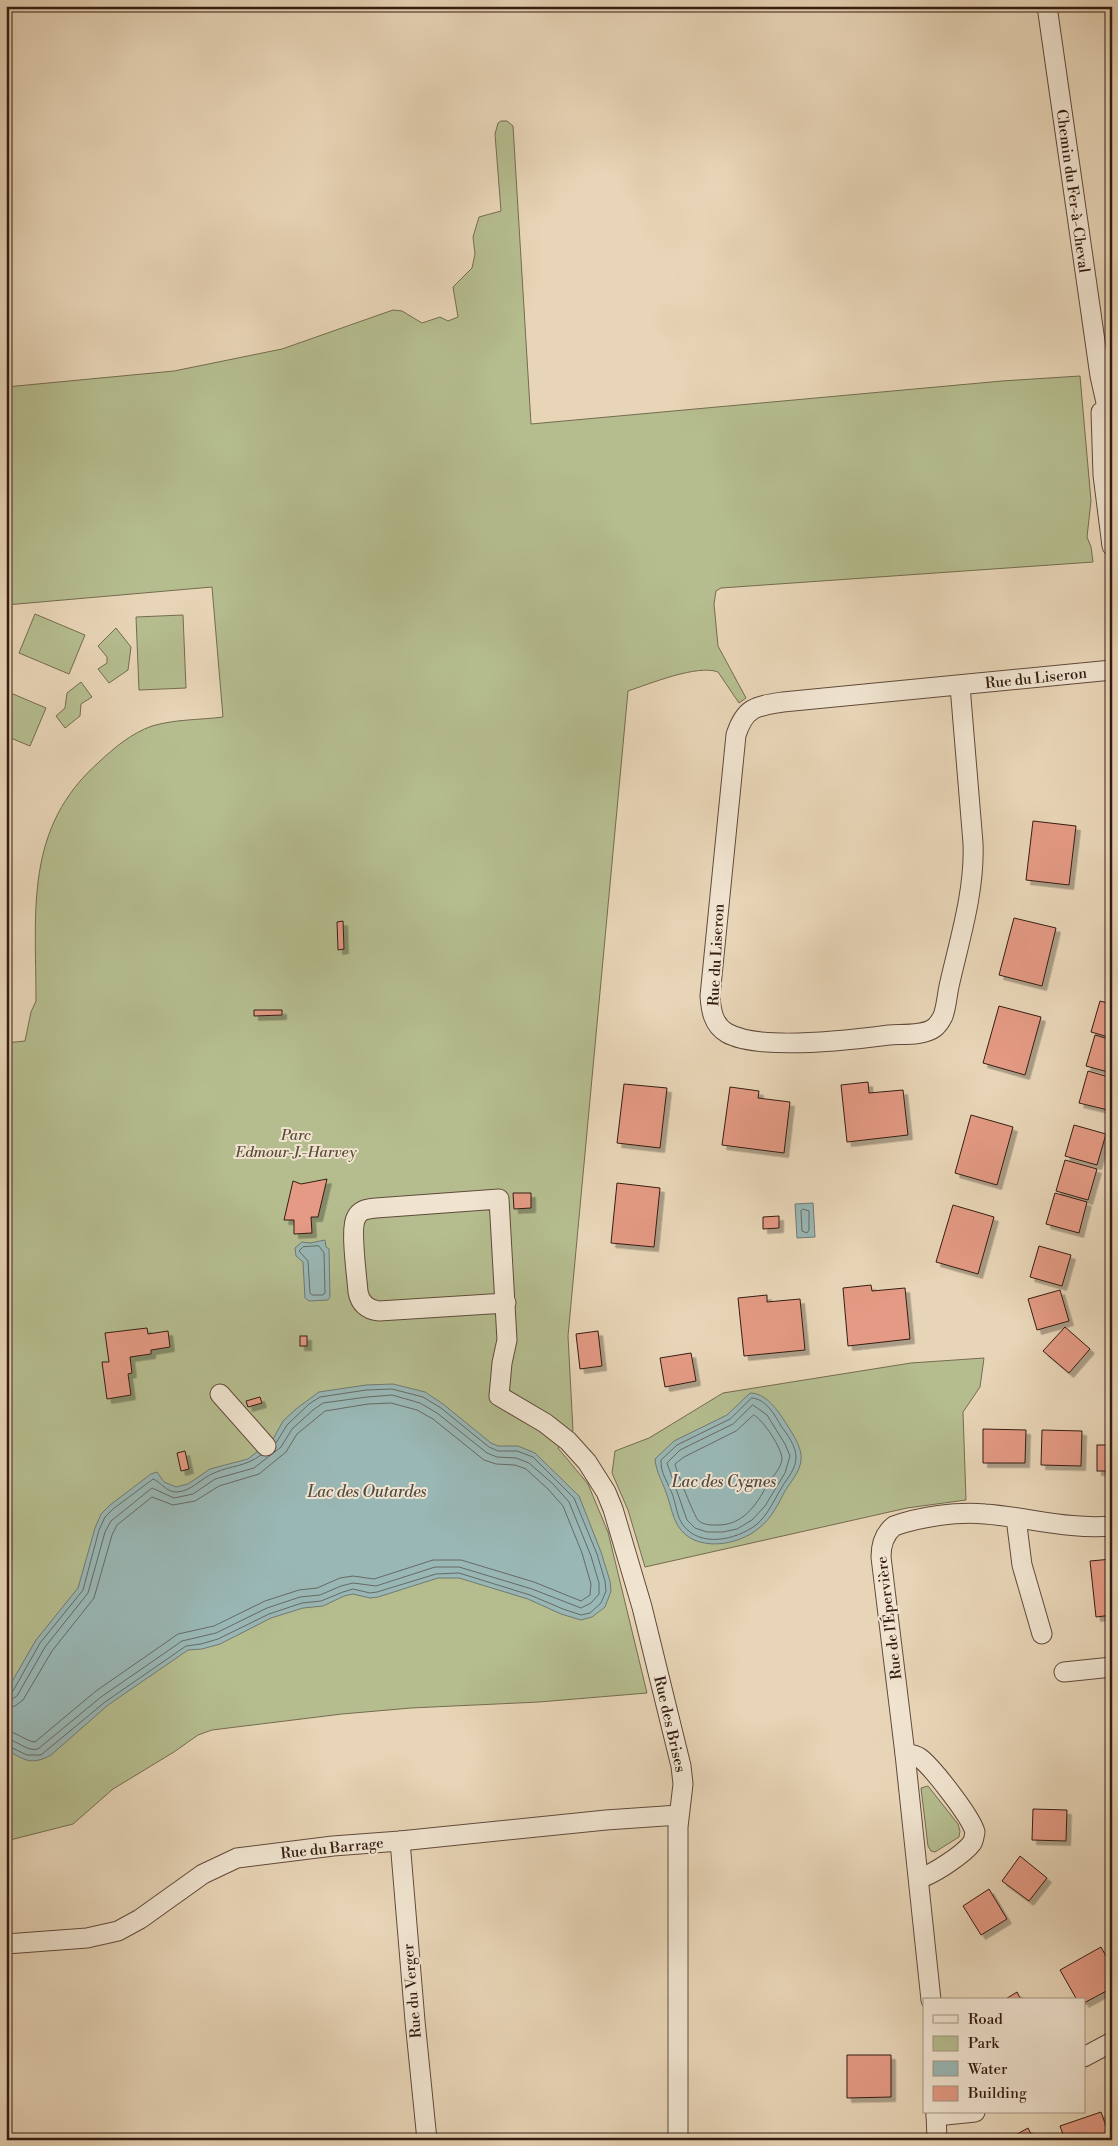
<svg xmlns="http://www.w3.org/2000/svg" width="1118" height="2146" viewBox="0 0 1118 2146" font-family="'Libre Bodoni',serif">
	<defs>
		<filter id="shadow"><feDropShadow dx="4.5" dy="4.5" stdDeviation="0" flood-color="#0004"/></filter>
	</defs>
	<rect width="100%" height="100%" fill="#e8d5b7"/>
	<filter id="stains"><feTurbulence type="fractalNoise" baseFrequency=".004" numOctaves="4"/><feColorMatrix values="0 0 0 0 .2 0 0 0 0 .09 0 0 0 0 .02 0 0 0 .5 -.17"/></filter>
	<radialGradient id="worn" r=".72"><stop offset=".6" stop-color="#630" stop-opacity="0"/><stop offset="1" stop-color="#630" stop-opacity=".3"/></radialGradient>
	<g fill="#b5bd8f" stroke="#746c50">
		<path d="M501,121H507L513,126L531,424L1002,381L1080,376L1091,501L1087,537L1091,547L1093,562L721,588L716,591L714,604L718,646L746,698L739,703L718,672C698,664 649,684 628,691L568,1336L573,1431L558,1448L588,1484L608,1532L647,1693L539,1702L411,1708L342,1714L212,1730L198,1735L174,1752L113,1789L73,1824L6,1841V1561L12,1560C13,1517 10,1473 6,1430V1043L25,1041L31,1012L36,1001C36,911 24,828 99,762C115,747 132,733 152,726C176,719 200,720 223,717L212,587L6,605V387L174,371L282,349L393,310L402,311L422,323L440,317L448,321L458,317L453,287L472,268L475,254L473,237L479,217L501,211L495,134L498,123Z"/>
		<path d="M35,614L85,635L69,674L19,653Z"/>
		<path d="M183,615L186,688L139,690L136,617Z"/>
		<path d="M116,628L131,647L128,670L109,683L98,669L107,663V657L98,646Z"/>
		<path d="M81,682L92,697L81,704L80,716L65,728L56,716L65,708L67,693Z"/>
		<path d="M6,691L46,708L30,746L6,736Z"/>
		<path d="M984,1358L980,1387L963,1412L966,1500L907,1508L645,1567L628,1510L612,1473L615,1451L649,1438L723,1393L911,1363Z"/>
		<path d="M928,1786L958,1824L960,1831L959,1837L935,1852L931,1851L928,1846L921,1788Z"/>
	</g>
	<g fill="#99b7b5" stroke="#717974">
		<path d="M813,1203L815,1237L797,1238L795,1204Z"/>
		<path d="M325,1240L326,1247L329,1249L330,1297L328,1300L309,1301L305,1298L303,1262L296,1256L295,1248L302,1242L310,1243Z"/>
		<path d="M393,1384L425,1392L443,1404L491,1443L498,1446H518L535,1453L579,1496L601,1552L610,1581L611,1591L605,1607L592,1617L581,1620L561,1614L528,1599L459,1578H438L378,1597L370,1598L353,1594L344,1596L323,1606L303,1608L271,1618L220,1644L202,1649L188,1650L108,1705L51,1755C31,1766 24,1760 6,1749V1692L36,1640L78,1588L95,1528L101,1514L110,1505L151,1474L157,1472L164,1482L176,1487L188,1484L210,1469L248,1459L273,1439L283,1421L296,1409L319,1392L366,1385Z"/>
		<path d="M750,1393C765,1393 776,1408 784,1420C790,1430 799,1442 801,1454C803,1468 792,1480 785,1491C778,1504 772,1518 759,1528C738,1546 695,1553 678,1526C673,1518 671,1507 668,1498C664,1484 656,1473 655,1459L674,1441L727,1415Z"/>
	</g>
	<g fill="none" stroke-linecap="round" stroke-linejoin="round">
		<g stroke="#666a64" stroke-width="1">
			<path d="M803,1209L809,1211V1230L807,1233L802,1231L801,1211Z"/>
			<path d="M319,1246L324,1253L325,1293L323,1295H312L310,1293L308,1261L299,1251L303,1247Z"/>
			<path d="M752,1398C766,1399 775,1415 781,1426C787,1434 796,1446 796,1457C796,1469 788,1477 782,1487C774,1500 768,1515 756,1525C736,1540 700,1548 683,1525C677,1517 676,1505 673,1496C669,1484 660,1473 661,1460L677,1445L730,1419Z"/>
			<path d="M753,1405L767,1415L785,1444L790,1456L785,1473L765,1506L752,1520L737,1529L723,1532H707L695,1528L687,1520L667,1463L680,1450L733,1424Z"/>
			<path d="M754,1415C763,1420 782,1448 782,1459C781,1469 772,1477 767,1485C756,1506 742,1526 716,1525C710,1525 703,1525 698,1520C695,1518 676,1470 675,1464L684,1457L736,1431Z"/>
			<path d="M6,1694L13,1691L40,1643L83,1590L99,1530L105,1517L113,1509L153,1479C161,1482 166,1492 176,1492C191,1492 201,1478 214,1473C232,1465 245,1467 261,1455"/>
			<path d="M6,1700L12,1699L17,1696L45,1647L88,1593L105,1532L111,1521L152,1488L174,1498L193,1494L215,1479L254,1468L281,1447L292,1429L313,1410L323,1403L367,1397L392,1395L420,1403L437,1413L487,1453L497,1457L516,1458L529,1463L553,1484L569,1502L591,1556L599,1583V1594L591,1603L581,1608L532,1589L459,1567H435L376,1586L353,1583L341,1586L320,1595L300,1597L267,1608L216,1633L182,1641L101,1697L38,1749C26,1752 18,1740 6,1739"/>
			<path d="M6,1708L15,1706L23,1700L52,1651L94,1598L112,1535L117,1525L152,1497L173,1505L195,1501L219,1486L259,1474L286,1452L297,1434L325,1411L368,1404L391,1403L417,1410L433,1419L484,1460L496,1464L515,1465L526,1469L548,1489L563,1506L582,1553L591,1584L590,1595L581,1601L534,1582L461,1560H433L374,1579L353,1576L340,1578L317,1588L299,1590L265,1601L214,1626L178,1634L96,1691L35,1742C25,1741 17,1732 6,1731"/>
			<path d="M6,1745L27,1755H41L105,1702L186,1646L201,1644L218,1639L269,1614L302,1603L321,1601L343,1592L353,1589L370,1593L377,1592L436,1574L459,1573L530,1595L563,1609L581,1615L590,1613L601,1603L606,1591L605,1581L597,1554L574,1498L533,1457L517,1451H498L489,1447L441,1408L423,1397L392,1389L366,1390L320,1397L309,1404L287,1425L276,1443"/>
		</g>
	</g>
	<g fill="#e49a84" stroke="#341c12" filter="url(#shadow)">
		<path d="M1033,821L1076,826L1069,885L1026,880Z"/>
		<path d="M1014,918L1056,928L1042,986L999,975Z"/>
		<path d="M343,921L344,949L338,950L337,922Z"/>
		<path d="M1100,1001L1112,1004V1038L1091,1032Z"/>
		<path d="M999,1006L1041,1017L1025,1075L983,1063Z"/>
		<path d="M254,1010H282V1015L254,1016Z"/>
		<path d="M1095,1035L1112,1040V1073L1086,1066Z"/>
		<path d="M1088,1071L1112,1078V1111L1079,1103Z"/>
		<path d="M868,1082L869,1093L903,1090L908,1135L847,1142L841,1085Z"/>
		<path d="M624,1084L667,1088L660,1148L617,1143Z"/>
		<path d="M730,1087L759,1091L758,1098L790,1102L784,1153L722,1145Z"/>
		<path d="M971,1115L1013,1127L997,1185L955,1173Z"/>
		<path d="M1074,1125L1106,1134L1097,1165L1065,1156Z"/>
		<path d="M1065,1160L1097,1169L1088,1200L1056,1191Z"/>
		<path d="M327,1179L318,1217H311L312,1233L294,1234V1220H284L293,1181L301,1184Z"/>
		<path d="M617,1183L660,1188L654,1247L611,1243Z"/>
		<path d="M513,1193H531V1208L514,1209Z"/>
		<path d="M1055,1193L1087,1202L1079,1233L1046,1224Z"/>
		<path d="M953,1205L994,1217L978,1274L936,1262Z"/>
		<path d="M779,1216V1228L763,1229V1217Z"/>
		<path d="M1039,1246L1071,1255L1062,1286L1030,1277Z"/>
		<path d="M871,1285L872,1291L905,1288L910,1339L848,1346L843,1288Z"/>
		<path d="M1060,1290L1069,1321L1037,1330L1028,1299Z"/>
		<path d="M767,1295V1302L800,1299L805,1350L744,1356L738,1298Z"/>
		<path d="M1065,1327L1090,1349L1069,1373L1043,1351Z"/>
		<path d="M147,1328L148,1334L168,1331L170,1347L151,1350V1354L130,1357L132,1373L128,1374L131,1395L107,1399L102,1362H109L105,1333Z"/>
		<path d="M598,1331L602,1366L580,1369L576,1334Z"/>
		<rect x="300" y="1336" width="7" height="10"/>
		<rect x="1109" y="1339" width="3" height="32"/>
		<path d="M691,1353L696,1381L665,1387L660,1358Z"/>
		<path d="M260,1397L262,1403L248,1407L246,1401Z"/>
		<path d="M983,1429L1026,1430L1025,1463H983Z"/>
		<path d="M1042,1430L1082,1431L1081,1466L1041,1465Z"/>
		<rect x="1097" y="1445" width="15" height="26"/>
		<path d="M185,1451L189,1469L181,1471L177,1453Z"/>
		<path d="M1112,1559V1615L1096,1617L1090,1561Z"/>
		<path d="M1033,1809L1067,1810L1066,1841L1032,1840Z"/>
		<path d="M1020,1856L1047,1878L1029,1901L1002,1881Z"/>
		<path d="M989,1889L1007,1919L981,1935L963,1906Z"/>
		<path d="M1101,1947L1112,1967V1988L1084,2003V2000H1077L1060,1970Z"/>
		<path d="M1017,1992L1021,2000H1004Z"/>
		<path d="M847,2055H891V2097L847,2098Z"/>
		<path d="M1101,2112L1111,2140H1065L1060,2126Z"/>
		<path d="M1028,2128L1034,2140H1011L1010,2138Z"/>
	</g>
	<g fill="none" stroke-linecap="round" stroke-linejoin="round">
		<g stroke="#614a3b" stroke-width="21">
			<g id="minor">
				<path d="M1047,6L1100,376L1112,429"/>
				<path d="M1101,412L1103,475L1112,546"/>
				<path d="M960,686L973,843C975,890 960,938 950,982C947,993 947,1005 943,1016C941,1020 938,1025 934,1028C923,1036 902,1034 889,1035C851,1040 759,1051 727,1033C713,1025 711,1010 710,996L736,735C745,707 756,706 783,702L1112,670"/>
				<path d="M506,1303L379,1311C367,1310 360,1303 358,1292C357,1277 350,1229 356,1218C360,1209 368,1209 376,1208L499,1199L507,1340L502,1363L499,1396L545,1423L568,1441L587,1462L606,1492L613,1509L642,1607L681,1766L683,1784L678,1827V2140"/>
				<path d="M220,1394L266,1446"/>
				<path d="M1016,1518L1022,1565L1042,1634"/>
				<path d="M1064,1672L1112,1667"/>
				<path d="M905,1754C911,1754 916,1755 920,1758C933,1768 971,1817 975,1832C974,1836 974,1840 972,1843C964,1854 931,1876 919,1878"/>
				<path d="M400,1841L415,2021L427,2140"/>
				<path d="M6,1944L87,1938L118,1931L140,1919L203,1874L237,1858L333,1846L400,1841L606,1820L679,1815"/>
				<path d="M931,2000L905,1754L881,1557C881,1545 884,1534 894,1526C919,1517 958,1511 985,1514C1027,1517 1070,1530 1112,1526"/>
				<path d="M1084,2057L1112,2042"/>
				<path d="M936,2112L937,2140"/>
				<path d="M936,2116L975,2112"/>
			</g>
		</g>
		<use href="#minor" stroke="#f0e4d0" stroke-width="19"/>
	</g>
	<g text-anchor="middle" stroke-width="4" stroke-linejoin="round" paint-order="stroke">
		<g font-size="15" fill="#341c12" stroke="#f0e4d0">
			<text transform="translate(1073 191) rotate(82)" y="5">Chemin du Fer-à-Cheval</text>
			<text transform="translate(1036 678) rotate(-6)" y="5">Rue du Liseron</text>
			<text transform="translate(716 955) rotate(-87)" y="5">Rue du Liseron</text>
			<text transform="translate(889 1618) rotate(-97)" y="5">Rue de l'Épervière</text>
			<text transform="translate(670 1724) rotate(77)" y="5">Rue des Brises</text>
			<text transform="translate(332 1848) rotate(-6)" y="5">Rue du Barrage</text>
			<text transform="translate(412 1991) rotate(-95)" y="5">Rue du Verger</text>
		</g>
		<g font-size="15" font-style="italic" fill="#5b4c38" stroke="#f0e4d0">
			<text x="296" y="1140">Parc<tspan x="296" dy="17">Edmour-J.-Harvey</tspan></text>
		</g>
		<g font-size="16" font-style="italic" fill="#524a43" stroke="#f0e4d0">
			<text x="724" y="1487">Lac des Cygnes</text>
			<text x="367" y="1497">Lac des Outardes</text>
		</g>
	</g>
	<rect width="1118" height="2146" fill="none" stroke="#e8d5b7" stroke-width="25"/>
	<rect x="8" y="8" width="1103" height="2131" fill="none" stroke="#341c12" stroke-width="2.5"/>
	<rect x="12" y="12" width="1093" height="2121" fill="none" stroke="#341c12"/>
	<rect x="923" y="1998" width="162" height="115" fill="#f0e4d0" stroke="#a59484"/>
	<rect x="933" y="2015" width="25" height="8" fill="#f0e4d0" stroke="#a59484"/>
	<text x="968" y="2024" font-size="15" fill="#341c12">Road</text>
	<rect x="933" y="2036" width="25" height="15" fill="#b5bd8f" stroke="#a59484"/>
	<text x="968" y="2048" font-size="15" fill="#341c12">Park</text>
	<rect x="933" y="2061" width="25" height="15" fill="#99b7b5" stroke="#a59484"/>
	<text x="968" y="2074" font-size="15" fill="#341c12">Water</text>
	<rect x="933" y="2086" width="25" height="15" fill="#e49a84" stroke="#a59484"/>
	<text x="968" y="2098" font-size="15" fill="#341c12">Building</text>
	<rect width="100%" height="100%" filter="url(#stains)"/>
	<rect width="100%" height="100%" fill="url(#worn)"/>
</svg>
